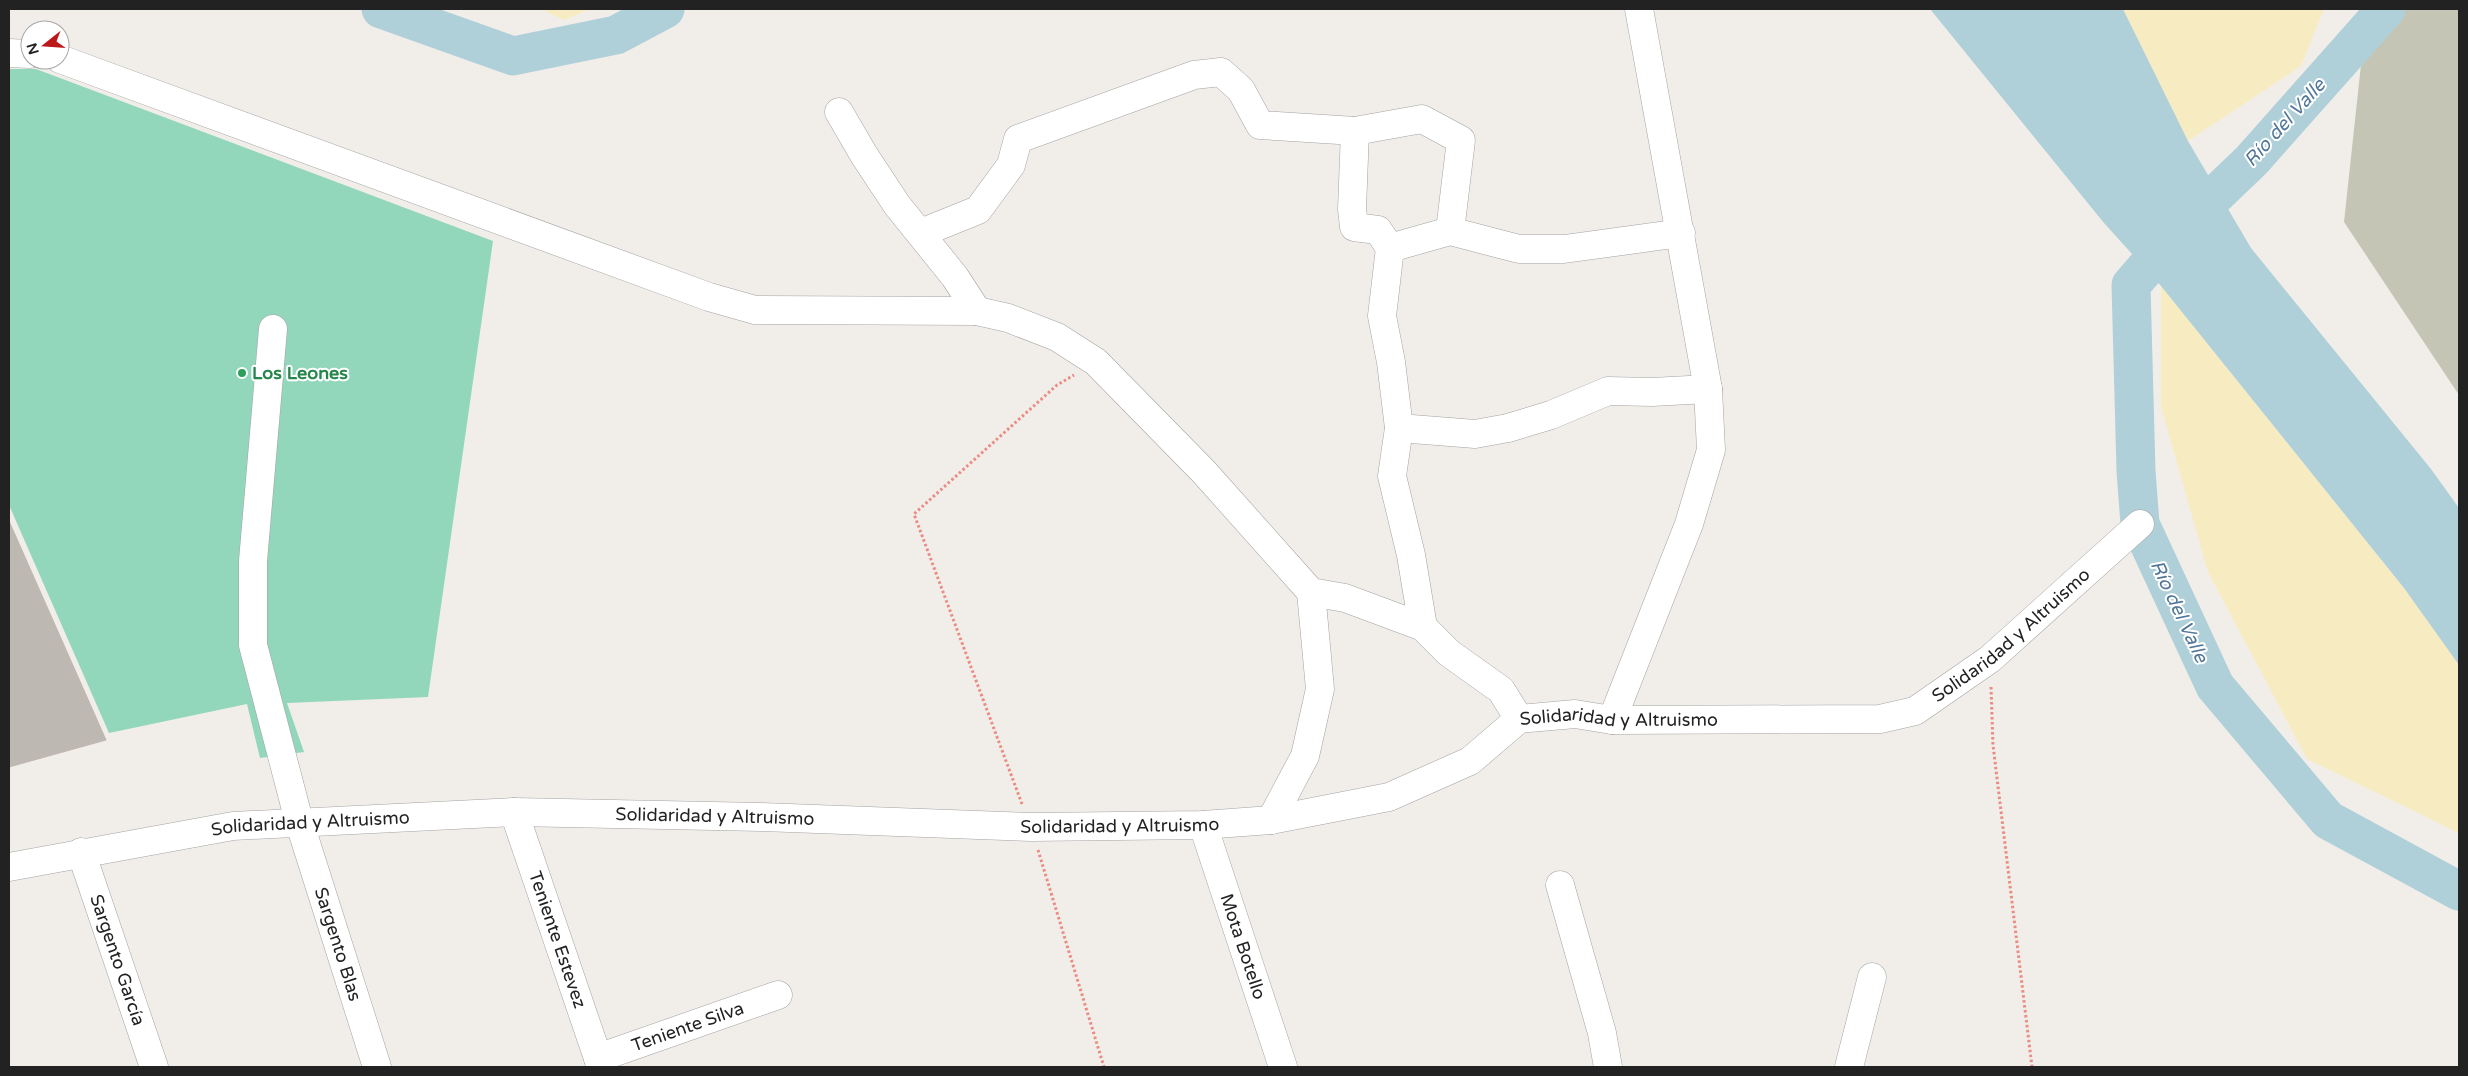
<svg xmlns="http://www.w3.org/2000/svg" width="2468" height="1076" viewBox="0 0 2468 1076" font-family="'Varela Round',sans-serif">
	<rect width="100%" height="100%" fill="#f1eeea"/>
	<path fill="#c5c5b6" d="M2367,9H2459V395L2344,222Z"/>
	<g fill="#f7ecc1">
		<path d="M541,9H590L564,20Z"/>
		<path d="M2123,9H2324L2301,66L2188,141Z"/>
		<path d="M2161,286L2404,588L2459,665V833L2307,759L2208,572L2161,407Z"/>
	</g>
	<path fill="#92d6bb" d="M9,69H36L493,241L428,697L287,703L304,752L260,758L247,704L109,733L9,505Z"/>
	<path fill="#b0d0d9" d="M1930,9H2123L2188,141L2251,248L2431,469L2459,508V665L2404,588L2161,286L2104,223Z"/>
	<g fill="none" stroke-linecap="round" stroke-linejoin="round">
		<g stroke="#b0d0d9" stroke-width="39">
			<path d="M381,9L513,56L616,35L665,9"/>
			<path d="M2386,9L2252,160L2178,231L2131,285L2136,471L2140,524L2215,686L2328,820L2459,891"/>
		</g>
	</g>
	<path fill="#beb8b3" stroke="#c1b6ae" d="M9,521L106,740L9,767Z"/>
	<g fill="none" stroke-linecap="round" stroke-linejoin="round">
		<g stroke="#a3a3a3" stroke-width="29">
			<g id="minor">
				<path d="M9,53L30,54"/>
				<path d="M60,59L709,297L755,310L977,311L1008,318L1057,337L1096,362L1204,472L1311,592L1345,598L1423,627L1449,653L1501,690L1519,719"/>
				<path d="M839,112L864,155L897,205L955,277L977,311"/>
				<path d="M1355,131L1422,119L1461,140L1450,231"/>
				<path d="M921,233L978,210L1011,165L1018,139L1194,75L1221,72L1241,90L1260,125L1355,131L1352,209L1354,227L1378,230L1390,248"/>
				<path id="s1" d="M273,329L253,561V645L299,821L377,1067"/>
				<path d="M1399,428L1475,434L1508,428L1551,415L1608,391L1652,392L1708,389"/>
				<path d="M1423,627L1411,555L1392,476L1399,428L1391,362L1382,316L1390,248L1450,231L1519,249H1564L1681,233"/>
				<path d="M1612,720L1689,524L1711,450L1708,389L1639,9"/>
				<path id="s2" d="M514,812L601,1067"/>
				<path d="M1271,820L1305,756L1320,689L1311,592"/>
				<path id="s3" d="M1203,825L1283,1067"/>
				<path id="s4" d="M81,852L154,1067"/>
				<path id="s5" d="M9,867L233,826L514,812L762,817L1031,827L1203,825L1271,820L1389,797L1470,761L1519,719L1575,714L1612,720L1880,719L1915,711L1990,659L2140,524"/>
				<path d="M1560,885L1602,1033L1608,1067"/>
				<path id="s6" d="M598,1058L778,995"/>
				<path d="M1849,1067L1872,977"/>
			</g>
		</g>
		<g stroke="#eb8b81" stroke-width="3" stroke-dasharray="2.5 2.5" stroke-linecap="butt">
			<path d="M1991,687L1993,745L2032,1067"/>
			<path d="M1022,804L914,514L1057,385L1074,375"/>
			<path d="M1038,850L1104,1067"/>
		</g>
		<use href="#minor" stroke="#fff" stroke-width="28"/>
	</g>
	<circle fill="#2e9e5b" stroke="#fff" stroke-width="2" cx="242" cy="373" r="5"/>
	<g text-anchor="middle" stroke-width="4" stroke-linejoin="round" paint-order="stroke">
		<g font-size="18" font-weight="bold" fill="#27864d" stroke="#fff" text-anchor="start">
			<text x="252" y="379">Los Leones</text>
		</g>
		<g font-size="18" fill="#222" stroke="#fff">
			<text dy="6" stroke="none"><textPath href="#s5" startOffset="2060">Solidaridad y Altruismo</textPath></text>
			<text dy="6" stroke="none"><textPath href="#s5" startOffset="1640">Solidaridad y Altruismo</textPath></text>
			<text dy="6" stroke="none"><textPath href="#s5" startOffset="710">Solidaridad y Altruismo</textPath></text>
			<text dy="6" stroke="none"><textPath href="#s5" startOffset="305">Solidaridad y Altruismo</textPath></text>
			<text dy="6" stroke="none"><textPath href="#s5" startOffset="1115">Solidaridad y Altruismo</textPath></text>
			<text dy="6" stroke="none"><textPath href="#s2" startOffset="135">Teniente Estevez</textPath></text>
			<text dy="6" stroke="none"><textPath href="#s1" startOffset="628">Sargento Blas</textPath></text>
			<text dy="6" stroke="none"><textPath href="#s3" startOffset="128">Mota Botello</textPath></text>
			<text dy="6" stroke="none"><textPath href="#s4" startOffset="114">Sargento García</textPath></text>
			<text dy="6" stroke="none"><textPath href="#s6" startOffset="95">Teniente Silva</textPath></text>
		</g>
		<g font-size="19" font-style="italic" fill="#517698" stroke="#fff">
			<text transform="translate(2284 122) rotate(-48)" y="7">Río del Valle</text>
			<text transform="translate(2180 611) rotate(65)" y="7">Río del Valle</text>
		</g>
	</g>
	<rect width="2468" height="1076" fill="none" stroke="#222222" stroke-width="20"/>
	<g transform="translate(45 45) rotate(253)"><circle r="24" fill="#ffffff" stroke="#a7a7a7"/>
	<path d="M0-4L9 19L0 12L-9 19Z" fill="#bc181a"/>
	<text y="-8" font-size="14" font-weight="bold" text-anchor="middle" fill="#222222">N</text>
	</g>
</svg>
